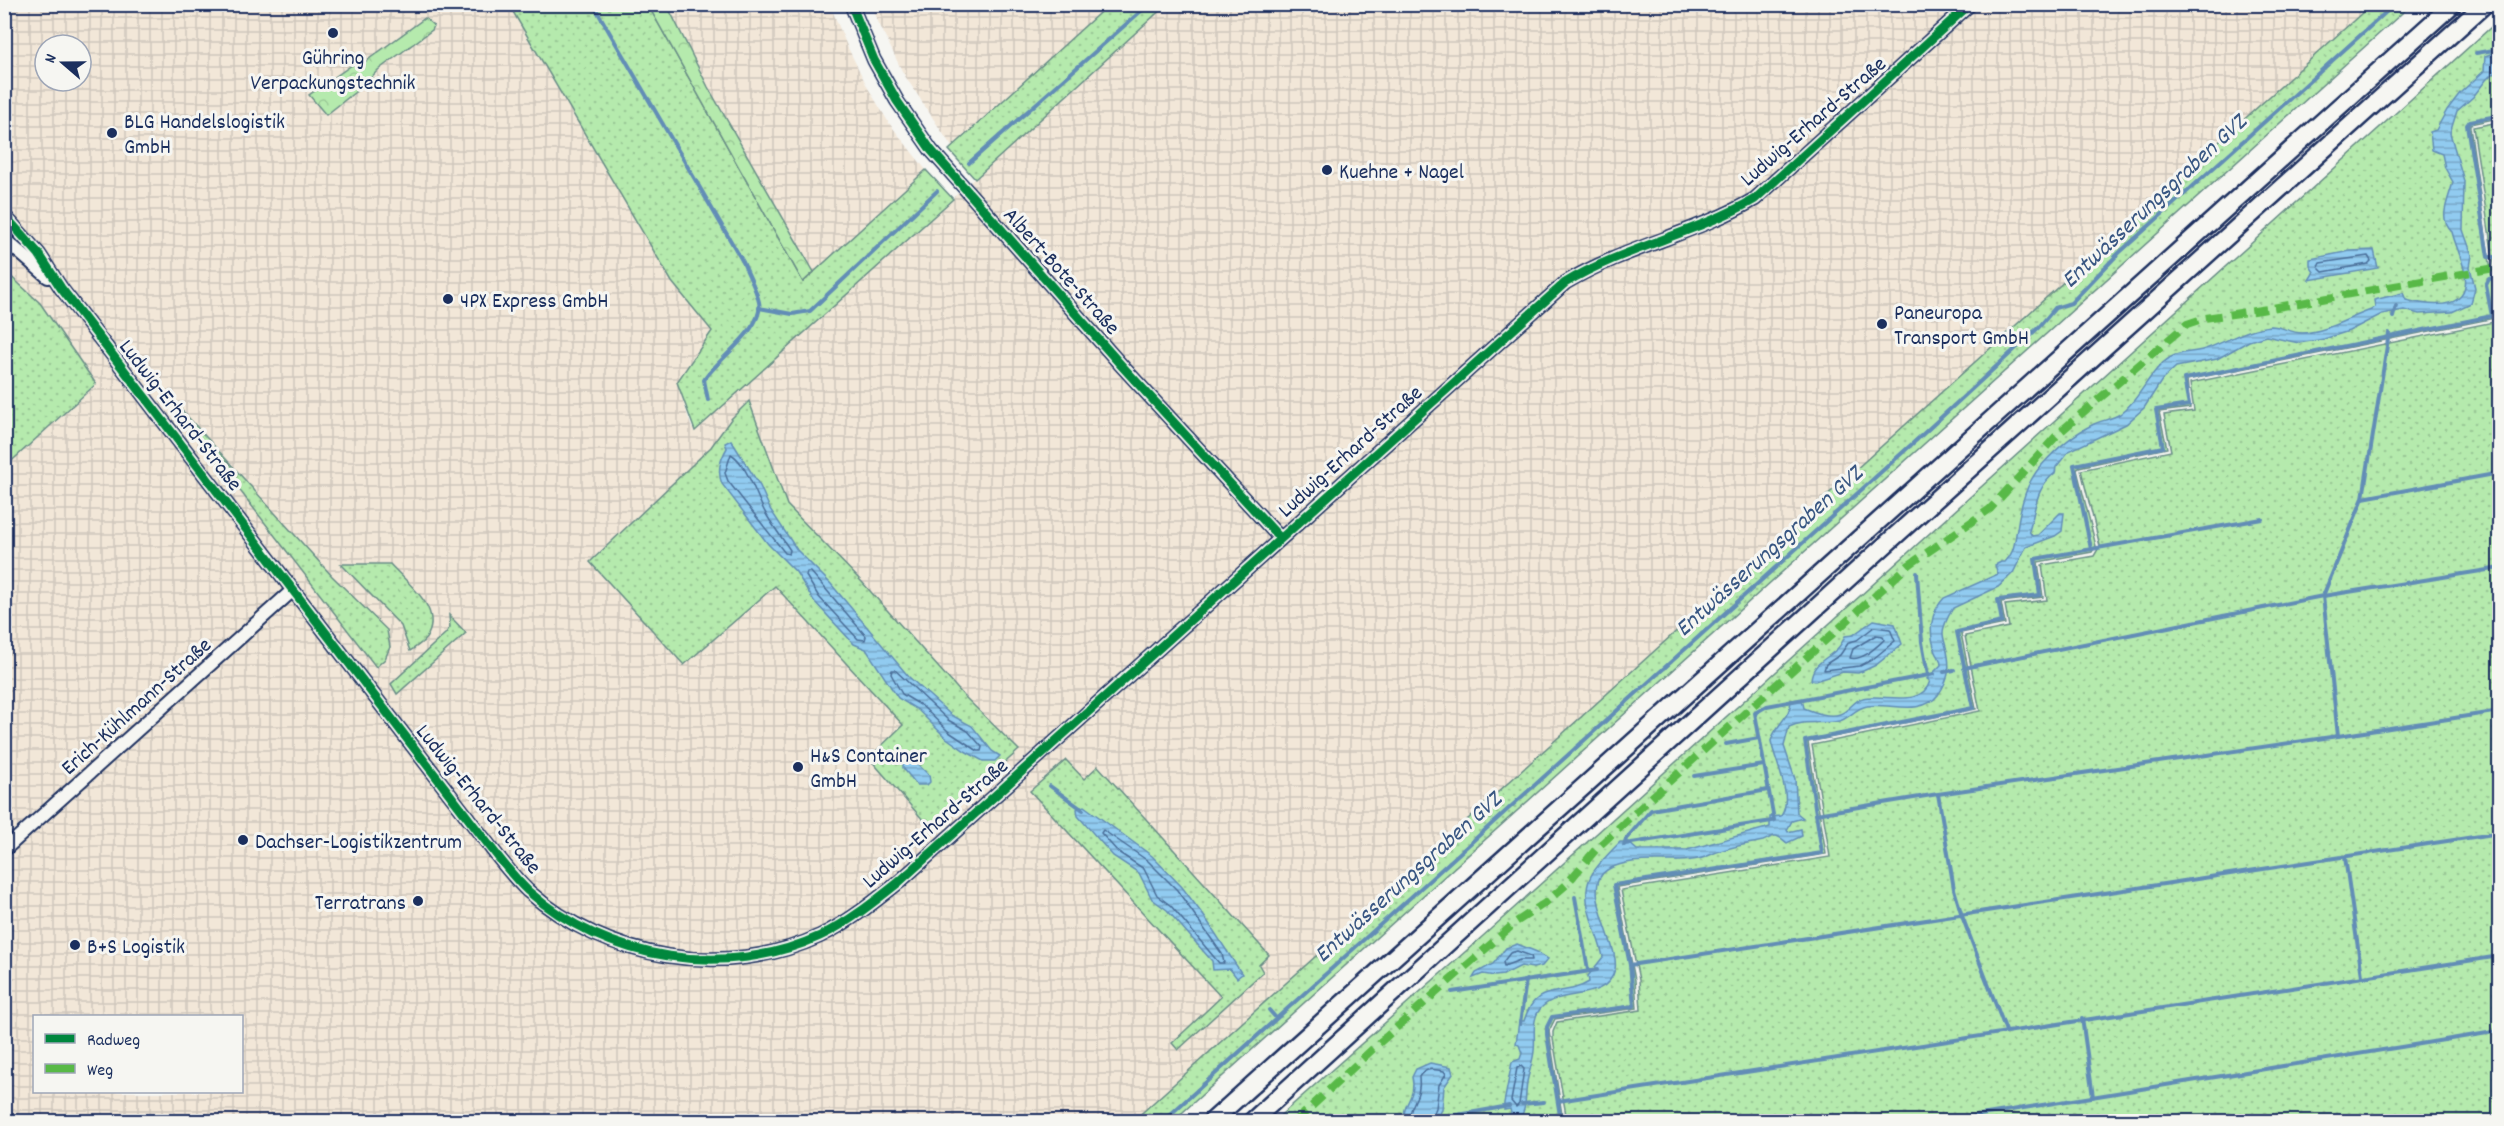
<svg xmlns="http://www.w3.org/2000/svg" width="2504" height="1126" viewBox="0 0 2504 1126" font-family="Dekko,sans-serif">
	<defs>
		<pattern id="industrial-grid" width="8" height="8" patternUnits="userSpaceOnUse" patternTransform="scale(1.5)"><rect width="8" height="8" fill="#f2e7d8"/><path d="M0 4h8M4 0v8" fill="none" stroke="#cfc6bc"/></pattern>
		<pattern id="grass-dots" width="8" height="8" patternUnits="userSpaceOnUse" patternTransform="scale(1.5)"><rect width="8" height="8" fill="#b5eaad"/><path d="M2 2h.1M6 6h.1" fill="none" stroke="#9bc997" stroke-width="1.8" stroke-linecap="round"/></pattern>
		<pattern id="forest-crowns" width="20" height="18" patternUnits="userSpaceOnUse" patternTransform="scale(1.5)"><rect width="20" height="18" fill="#b5eaad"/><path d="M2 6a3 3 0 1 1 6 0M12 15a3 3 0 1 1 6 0" fill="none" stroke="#9bc997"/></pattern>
		<pattern id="water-rules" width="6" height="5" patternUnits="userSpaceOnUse" patternTransform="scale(1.5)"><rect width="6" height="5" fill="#91cbf0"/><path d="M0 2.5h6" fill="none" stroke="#76a5c6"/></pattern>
	</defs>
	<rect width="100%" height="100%" fill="#f6f6f2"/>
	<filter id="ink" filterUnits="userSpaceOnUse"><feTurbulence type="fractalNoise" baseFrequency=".0167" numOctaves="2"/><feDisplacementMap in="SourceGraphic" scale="12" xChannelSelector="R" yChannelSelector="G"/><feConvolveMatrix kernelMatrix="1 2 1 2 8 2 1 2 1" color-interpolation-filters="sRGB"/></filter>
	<g filter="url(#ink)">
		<g fill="url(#industrial-grid)" fill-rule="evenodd">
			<path d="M5,5H509L672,282L712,331L677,382L691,426L695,431L1166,5H2372L1133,1121H5V467L96,384L40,303L5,271ZM45,45H81V81H45ZM34,1016H242V1092H34Z"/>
			<path d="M667,5H830L847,46L868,88L889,123L926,170L814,272L708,87Z"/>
			<path d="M870,5H1108L952,147L903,73Z"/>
		</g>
		<g fill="url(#grass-dots)" stroke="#688c86" stroke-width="1.5">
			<path d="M2372,4L2411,5L1173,1121H1133Z"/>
			<path d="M509,5H648L803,282L926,170L953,199L695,431L677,382L712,331L672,282Z"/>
			<path d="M1108,5H1166L975,179L949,150Z"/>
			<path d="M2499,20V118L2470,124V127L2493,284L2495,318L2187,380L2190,408L2159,412L2167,448L2079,467L2077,470L2096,546L2092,552L2038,562L2043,597L2001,602L2005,624L1961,633L1976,709L1808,742L1826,854L1617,887L1635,980L1637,1008L1555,1019L1549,1031L1563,1121L1273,1122L1483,936Z"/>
			<path d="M2499,122V1121H1567L1553,1039V1032L1557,1022L1641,1010L1639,980L1621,890L1830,857L1812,745L1980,711L1965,636L2009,627L2005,605L2047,600L2042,565L2094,556L2100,546L2081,470L2171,451L2164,415L2194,411L2190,383L2499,321L2497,283L2473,127Z"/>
			<path d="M5,271L40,303L96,384L5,467Z"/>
			<path d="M157,383L332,576L387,630L390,647L385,659L376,667Z"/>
			<path d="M749,401L787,505L862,582L964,696L1019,750L931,829L869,758L903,725L775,586L684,665L590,562L711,447L731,419Z"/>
			<path d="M341,564H390C407,583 442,607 428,635C426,641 416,647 410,651L401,626Z"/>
			<path d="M449,615L466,633L397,694L391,684L446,633L450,627Z"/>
			<path d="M1066,760L1084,779L1098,766L1269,955L1259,965L1263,972L1178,1050L1172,1043L1221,997L1030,791Z"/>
		</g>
		<g fill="url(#forest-crowns)" stroke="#688c86" stroke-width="1.5">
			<path d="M648,5H667L708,87L814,272L803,282Z"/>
			<path d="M425,18L434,26L432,30L378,70L364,85L326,115L309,95L352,65L362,64Z"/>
		</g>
		<g fill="url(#water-rules)" stroke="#628db6" stroke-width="1.5">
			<path d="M2493,53L2499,63V73L2492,74L2486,80L2473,97L2457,111L2450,133L2464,181L2463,230L2472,255L2470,267L2475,288L2471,303L2452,312L2419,314L2404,310L2382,314L2349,331L2324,339L2299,343L2266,336L2249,341L2217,359L2176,367L2162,380L2144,408L2126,424L2069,451L2056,467L2055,473C2035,488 2036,509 2029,531L2032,536L2038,535L2060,513H2064L2062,531L2055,536L2026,547L2013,573L1998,587L1953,608C1949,615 1943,625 1943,633C1943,638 1945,643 1946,647C1951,666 1950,678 1938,695C1921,717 1888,702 1867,706C1855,708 1849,719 1839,721C1821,725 1805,719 1789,727L1784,746L1795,779L1797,813L1803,818L1792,821L1787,830L1788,832L1801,829L1802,836L1787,843C1783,840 1780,836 1775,836C1771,836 1767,840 1763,841C1744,845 1727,847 1710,855C1681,869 1638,852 1607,870C1579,887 1620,945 1615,969C1607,1003 1561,988 1542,1007C1530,1018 1536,1037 1534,1051C1533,1061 1529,1072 1527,1082C1525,1096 1527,1109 1519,1121H1504L1511,1113L1510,1109L1504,1110V1103L1512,1062L1520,1059L1522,1053L1519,1045L1516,1044L1519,1021H1524C1536,980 1562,999 1589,982L1588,976L1603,957C1599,934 1579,903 1590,878C1594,868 1612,850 1620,842H1628L1637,850H1687L1770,827V817L1781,816C1794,797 1775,762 1771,741C1775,725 1791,717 1791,700L1802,699L1804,708C1814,712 1829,718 1840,714C1849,711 1854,700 1863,698C1883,693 1922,709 1930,681L1927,679L1941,665C1941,658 1938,657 1936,652C1928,633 1930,613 1944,598L1998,574L1995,565L2001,562H2005C2015,552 2014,543 2017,529C2020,508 2026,482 2041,466C2055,450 2075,433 2094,424C2103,420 2112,419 2120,414C2141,399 2149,370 2171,357C2182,351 2192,353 2202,350C2225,343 2246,328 2271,326C2281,326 2291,333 2302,333C2326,332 2348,318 2371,310L2375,307L2374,300L2403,293L2406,300C2434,307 2474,311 2464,269C2461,256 2455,244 2452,232C2437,218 2449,199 2453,182L2445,168L2442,154L2432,150L2430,132L2436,130L2447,110L2460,93L2484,71L2485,56Z"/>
			<path d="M2374,250L2378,268L2309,280L2314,272L2310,266V259L2350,251Z"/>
			<path d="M731,440L760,486L770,509L797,550L831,584L909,677L951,715L972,726L992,751L1000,756L995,761H983L965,751L945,737L918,710L898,698L866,649L854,644L814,601L796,572L768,544L722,484C717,471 720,460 727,448L725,443Z"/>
			<path d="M1874,620L1895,624L1902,644L1876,665L1863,671L1858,673L1843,672L1815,681L1811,680C1812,663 1827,659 1837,649C1840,646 1843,641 1845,636L1853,635Z"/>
			<path d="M910,757L929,775L930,782L927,785H917L903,768V759Z"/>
			<path d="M1084,806L1152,856L1182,887L1206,919L1242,974L1237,978L1230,969L1213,970L1212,961L1167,910L1152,899L1139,873L1113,856L1078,816L1077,809Z"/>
			<path d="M1517,944L1537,952L1548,959L1542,966L1533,968L1521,966L1503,975L1495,976L1483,974L1473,978L1476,973L1493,964L1506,948Z"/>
			<path d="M1430,1063L1451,1067L1453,1074L1444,1087L1442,1110L1437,1118L1404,1121C1402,1102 1417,1098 1412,1077L1416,1069Z"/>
		</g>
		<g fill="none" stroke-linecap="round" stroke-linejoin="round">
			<g stroke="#4a6d98" stroke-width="1.5">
				<path d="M2368,256L2371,261L2368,264L2323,272L2318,267L2320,263Z"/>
				<path d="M731,454C747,463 757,499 766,514C773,526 782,538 790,550L789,554L785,553L728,481L725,473Z"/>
				<path d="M807,572H811L866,636L865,640L858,639L819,597L806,576Z"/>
				<path d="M1874,627L1890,629L1895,641L1873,659L1860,666L1824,670L1826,664L1840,655L1849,642L1857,640Z"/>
				<path d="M1876,635L1883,636L1884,640C1875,648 1862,661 1850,658L1853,649Z"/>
				<path d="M892,670H895L948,720L968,731L982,747L981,751H978L949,732L922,706L902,694L891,674Z"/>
				<path d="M1103,830L1148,861L1177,890L1222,954L1224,963H1219L1171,906L1157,895L1144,869L1118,852L1101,833Z"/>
				<path d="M1517,951L1531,956L1532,960H1520L1504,966L1503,962L1510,953Z"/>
				<path d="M1521,1066L1524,1069L1519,1104L1516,1107L1511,1101L1517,1068Z"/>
				<path d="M1409,1122C1409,1102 1422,1099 1419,1077C1425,1067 1435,1069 1444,1071L1446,1074L1439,1085L1436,1108L1430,1122"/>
			</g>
			<g stroke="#628db6" stroke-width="4">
				<path d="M593,4L743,262C748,275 756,288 759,302C765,328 717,359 704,380L708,400"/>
				<path d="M2476,53L2500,49"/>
				<path d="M2500,95L2495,98L2497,116L2470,121L2467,125L2488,257H2500"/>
				<path d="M969,163L1149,4"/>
				<path d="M759,308L792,314L810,311L937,191"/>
				<path d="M2393,317L2396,306"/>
				<path d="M2389,333L2363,498L2323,596L2338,736L2500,711"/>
				<path d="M2363,498L2500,473"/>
				<path d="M2091,549L2074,465L2163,447L2156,410L2189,405L2184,379L2492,316L2486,285L2489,279L2500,276"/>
				<path d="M1917,573L1922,642L1928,675"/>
				<path d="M1964,668L2323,596L2500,568"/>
				<path d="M1944,672L1954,670"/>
				<path d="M1726,744L1759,738"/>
				<path d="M1694,776L1764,765"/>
				<path d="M1050,786L1083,810"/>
				<path d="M1938,794L1954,889L1962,916L2006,1031"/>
				<path d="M1816,814L1938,794L2338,736"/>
				<path d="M1774,820L1755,713L1767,706L1934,674"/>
				<path d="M1625,844L1772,821"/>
				<path d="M1624,845L1626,839L1651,810L1768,790"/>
				<path d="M2345,857L2362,976"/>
				<path d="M1575,897L1588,970"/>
				<path d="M1630,965L2500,833"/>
				<path d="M1452,992L1597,970"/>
				<path d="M1269,1010L1276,1018"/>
				<path d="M2082,1018L2093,1097"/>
				<path d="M1520,1024L1526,980"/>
				<path d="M1558,1101L2500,956"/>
				<path d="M1522,1104L1544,1102"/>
				<path d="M1162,1122L1922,435L2039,327L2055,308L2071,303L2119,253L2395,4"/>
				<path d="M1418,1122L1509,1106"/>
				<path d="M1561,1122L1547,1035V1027L1552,1017L1634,1006L1630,965L1614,885L1822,853L1805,741L1973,708L1957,632L2002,622L1998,600L2040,595L2035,559L2262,519"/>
				<path d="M1937,1122L2500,1031"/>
				<path d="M2490,1122L2500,1120"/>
			</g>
			<g stroke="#1b2f5e" stroke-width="16">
				<g id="minor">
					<path d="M851,4L874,60L897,101L931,150L1121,365L1280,538"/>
					<path d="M4,215L39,254L61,288L481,835C496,854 511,875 528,891C606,960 725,980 820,936C849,922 874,902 899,882L1565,283C1625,247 1695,234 1755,199L1970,4"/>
					<path d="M4,239L48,277"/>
					<path d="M4,850L293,590"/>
				</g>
			</g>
			<g stroke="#1b2f5e" stroke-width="21">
				<g id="highway">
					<path d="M1211,1122L2453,4"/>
					<path d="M1251,1122L1874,555L2485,4"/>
				</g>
			</g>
			<use href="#minor" stroke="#f6f6f2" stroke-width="12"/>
			<use href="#highway" stroke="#f6f6f2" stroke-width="16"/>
			<path stroke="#58b947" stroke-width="8" stroke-dasharray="15 8" stroke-linecap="butt" d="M1295,1122L1378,1044L1516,922L1545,903L1566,885L1597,848L1653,796L1909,565L1990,509L2060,432L2187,324L2205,318L2261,310L2500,267"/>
			<g stroke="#f6f6f2" stroke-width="13">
				<g id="cycleway">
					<path d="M851,4L874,60L897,101L931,150L1121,365L1280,538"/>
					<path d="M4,215L39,254L61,288L481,835C496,854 511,875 528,891C606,960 725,980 820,936C849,922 874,902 899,882L1565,283C1625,247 1695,234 1755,199L1970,4"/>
				</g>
			</g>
			<use href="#cycleway" stroke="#00873e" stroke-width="9"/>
		</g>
	</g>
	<g fill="#1b2f5e" stroke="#f6f6f2" stroke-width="2">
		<circle cx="333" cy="33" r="6"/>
		<circle cx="112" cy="133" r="6"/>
		<circle cx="1327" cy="170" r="6"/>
		<circle cx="448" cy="299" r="6"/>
		<circle cx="1882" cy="324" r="6"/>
		<circle cx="798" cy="767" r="6"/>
		<circle cx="243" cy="840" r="6"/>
		<circle cx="418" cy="901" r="6"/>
		<circle cx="75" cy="945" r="6"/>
	</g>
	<g text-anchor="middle" stroke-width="6" stroke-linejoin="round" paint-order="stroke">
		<g font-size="22" fill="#1b2f5e" stroke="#f6f6f2" text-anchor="start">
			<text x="333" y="64" text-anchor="middle">Gühring<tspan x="333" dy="25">Verpackungstechnik</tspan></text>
			<text x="124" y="128">BLG Handelslogistik<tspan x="124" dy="25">GmbH</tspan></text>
			<text x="1339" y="178">Kuehne + Nagel</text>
			<text x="460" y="307">4PX Express GmbH</text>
			<text x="1894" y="319">Paneuropa<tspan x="1894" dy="25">Transport GmbH</tspan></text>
			<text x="810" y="762">H&amp;S Container<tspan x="810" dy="25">GmbH</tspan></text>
			<text x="255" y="848">Dachser-Logistikzentrum</text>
			<text x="406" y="909" text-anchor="end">Terratrans</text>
			<text x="87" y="953">B+S Logistik</text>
		</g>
		<g font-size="22" fill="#1b2f5e" stroke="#f6f6f2">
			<text transform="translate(1812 120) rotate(-41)" y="8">Ludwig-Erhard-Straße</text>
			<text transform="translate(1063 270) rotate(48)" y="8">Albert-Bote-Straße</text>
			<text transform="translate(182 414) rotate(52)" y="8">Ludwig-Erhard-Straße</text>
			<text transform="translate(1349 450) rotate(-42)" y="8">Ludwig-Erhard-Straße</text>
			<text transform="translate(135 705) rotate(-42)" y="8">Erich-Kühlmann-Straße</text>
			<text transform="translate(480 798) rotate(51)" y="8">Ludwig-Erhard-Straße</text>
			<text transform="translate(934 822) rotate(-41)" y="8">Ludwig-Erhard-Straße</text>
		</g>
		<g font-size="24" font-style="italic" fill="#385682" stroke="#f6f6f2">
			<text transform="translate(2153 200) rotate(-43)" y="8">Entwässerungsgraben GVZ</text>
			<text transform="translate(1768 550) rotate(-42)" y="8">Entwässerungsgraben GVZ</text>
			<text transform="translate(1407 876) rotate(-42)" y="8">Entwässerungsgraben GVZ</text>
		</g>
	</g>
	<rect width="2504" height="1126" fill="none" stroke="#f6f6f2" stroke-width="24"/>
	<rect x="12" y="12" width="2480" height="1102" fill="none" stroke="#1b2f5e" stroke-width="2" filter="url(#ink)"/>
	<rect x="33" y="1015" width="210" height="78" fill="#f6f6f2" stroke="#9ea6b7" stroke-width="1.5"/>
	<rect x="45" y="1034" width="30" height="9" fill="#00873e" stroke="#9ea6b7" stroke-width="1.5"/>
	<text x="87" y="1045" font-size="18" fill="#1b2f5e">Radweg</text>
	<rect x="45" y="1064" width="30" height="9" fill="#58b947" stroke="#9ea6b7" stroke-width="1.5"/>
	<text x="87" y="1075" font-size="18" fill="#1b2f5e">Weg</text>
	<g transform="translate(63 63) rotate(290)"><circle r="28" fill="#f6f6f2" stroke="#9ea6b7" stroke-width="1.5"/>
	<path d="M0-4.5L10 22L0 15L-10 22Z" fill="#1b2f5e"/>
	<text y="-9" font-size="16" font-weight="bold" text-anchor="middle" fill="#1b2f5e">N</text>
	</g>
</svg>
